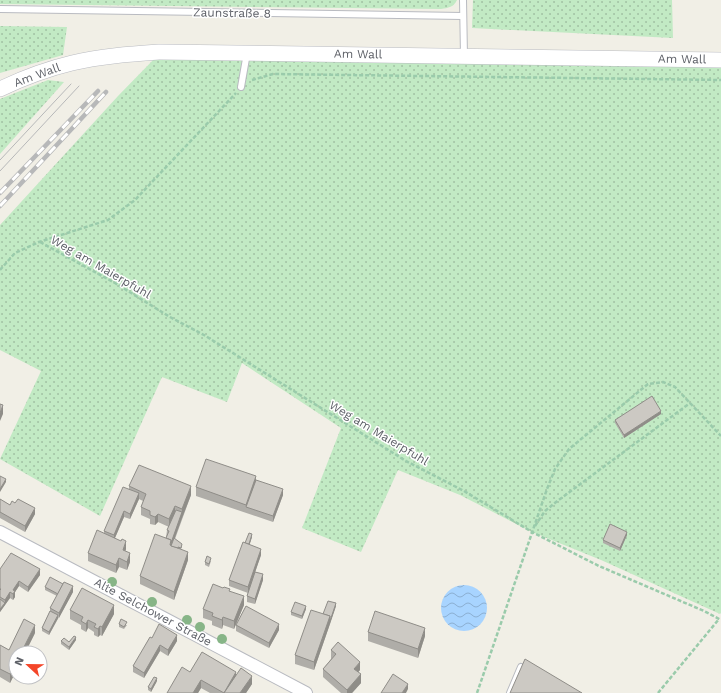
<svg xmlns="http://www.w3.org/2000/svg" width="721" height="693" viewBox="0 0 721 693" font-family="'Work Sans',sans-serif">
	<defs>
		<pattern id="grass-dots" width="8" height="8" patternUnits="userSpaceOnUse"><rect width="8" height="8" fill="#c2eac4"/><path d="M2 2h.1M6 6h.1" fill="none" stroke="#a1c1a3" stroke-width="1.8" stroke-linecap="round"/></pattern>
		<pattern id="water-waves" width="16" height="10" patternUnits="userSpaceOnUse"><rect width="16" height="10" fill="#a8d4ff"/><path d="M0 5q4-4 8 0t8 0" fill="none" stroke="#8cafd2"/></pattern>
	</defs>
	<rect width="100%" height="100%" fill="#f1efe6"/>
	<g fill="url(#grass-dots)">
		<path d="M0,0H457C454,7 448,8 441,9L0,4Z"/>
		<path d="M473,0H672L673,38L472,28Z"/>
		<path d="M0,26L67,27L63,55L0,73Z"/>
		<path d="M156,57L721,66V613L720,614L601,560L532,532L460,495L398,470L361,552L302,528L341,428L242,363L227,402L162,377L100,516L0,459L41,371L0,350V225L118,96Z"/>
		<path d="M48,80L64,82L0,154V99Z"/>
	</g>
	<circle fill="url(#water-waves)" cx="464" cy="608" r="23"/>
	<g fill="none" stroke-linecap="round" stroke-linejoin="round">
		<g stroke="#b9bbc1" stroke-width="8">
			<g id="service">
				<path d="M463,0L464,56"/>
				<path d="M0,9L463,16"/>
				<path d="M241,87L247,53"/>
				<path d="M510,693L521,667"/>
			</g>
		</g>
		<g stroke="#b9bbc1" stroke-width="14">
			<path id="minor" d="M0,532L306,693"/>
		</g>
		<g stroke="#b9bbc1" stroke-width="16">
			<path id="tertiary" d="M0,89C23,78 47,69 72,63C101,56 131,54 160,52L721,60"/>
		</g>
		<g stroke="#9acbab" stroke-width="2.5" stroke-dasharray="4 2" stroke-linecap="butt">
			<path d="M252,80L273,74L721,80"/>
			<path d="M40,242L115,283L170,317L204,335L406,461L464,491L532,532L599,566L704,611L721,620"/>
			<path d="M0,270L15,253L39,242L108,220L135,200L236,93"/>
			<path d="M535,526L545,511L556,502L690,403"/>
			<path d="M477,693L547,489L555,469L569,449L648,384L663,382L675,387L721,436"/>
			<path d="M658,693L719,619"/>
		</g>
		<use href="#service" stroke="#fff" stroke-width="6"/>
		<use href="#minor" stroke="#fff" stroke-width="12"/>
		<use href="#tertiary" stroke="#fff" stroke-width="15"/>
		<g stroke="#b7b8b9" stroke-width="1">
			<path d="M0,160L71,84"/>
			<path d="M0,171L79,86"/>
		</g>
		<g stroke="#b7b8b9" stroke-width="4.5">
			<g id="rail">
				<path d="M0,193L98,91"/>
				<path d="M0,206L106,92"/>
			</g>
		</g>
		<use href="#rail" stroke="#fff" stroke-width="3" stroke-dasharray="9" stroke-linecap="butt"/>
	</g>
	<g fill="#87b587">
		<circle cx="112" cy="582" r="5"/>
		<circle cx="152" cy="602" r="5"/>
		<circle cx="187" cy="620" r="5"/>
		<circle cx="200" cy="627" r="5"/>
		<circle cx="222" cy="639" r="5"/>
	</g>
	<g fill="#afada8">
		<path d="M661,414L624,438L615,423V420Z"/>
		<path d="M256,480L283,495L273,522L196,496V487Z"/>
		<path d="M129,486L191,495L175,539L182,547L181,549L188,560L174,600L140,584V576L166,538L167,530L169,527L158,522L155,525L150,524V519L141,515V507L143,501L139,499L130,519L124,517L115,538L126,549L125,551L130,562L127,570L119,567L116,573L88,561V553L104,533V531L129,489Z"/>
		<path d="M0,499L10,505L15,503L35,514L25,532L0,518Z"/>
		<path d="M627,535L620,551L603,543V540Z"/>
		<path d="M252,537L249,545L261,555L255,572L263,580L255,604L247,602V596L248,593L229,586V580L245,543Z"/>
		<path d="M211,561L209,567L205,565V562Z"/>
		<path d="M0,569L40,575L28,592L19,586L15,592V597L13,600L10,598L0,612Z"/>
		<path d="M45,587L73,592L49,635L42,631V628L50,611V608L57,596L45,590Z"/>
		<path d="M230,591L244,605L234,629L223,625L222,629L212,625V621L203,618V609Z"/>
		<path d="M336,606L314,670L295,664V655L323,614Z"/>
		<path d="M306,609L302,619L291,615V612Z"/>
		<path d="M70,610L114,614L102,636L100,635L98,637L94,635V632L88,628L86,632L81,629V625L70,619Z"/>
		<path d="M119,624L127,625L124,629L119,627Z"/>
		<path d="M236,625L279,630L269,648L236,631Z"/>
		<path d="M368,632L425,636L418,658L368,641Z"/>
		<path d="M35,633L25,653H16V671L10,683L0,677V645L9,650Z"/>
		<path d="M152,638L177,641L168,656L160,651L144,678L133,672V666Z"/>
		<path d="M76,640L69,650L61,644V641L69,642Z"/>
		<path d="M331,650L360,670L358,672L361,683L352,693H341L323,677V669L331,659Z"/>
		<path d="M190,672L236,676L252,684L246,693H210L201,688L198,693H167Z"/>
		<path d="M157,681L151,692L148,690V687Z"/>
	</g>
	<g fill="#8f8d88">
		<path d="M3,405V414L0,421V413Z"/>
		<path d="M661,411V414L624,438V435Z"/>
		<path d="M256,476V485L246,507V513V505Z"/>
		<path d="M6,479V482L0,492V489Z"/>
		<path d="M191,486V495L182,518V509Z"/>
		<path d="M283,489V495L273,522V516Z"/>
		<path d="M139,493V499L130,519V514Z"/>
		<path d="M175,506V515L169,527V519Z"/>
		<path d="M35,508V514L25,532V526Z"/>
		<path d="M124,511V517L114,540V535Z"/>
		<path d="M182,512V518L170,551V545Z"/>
		<path d="M158,514V522L155,525V517Z"/>
		<path d="M627,532V535L620,551V548Z"/>
		<path d="M252,534V537L248,550V547Z"/>
		<path d="M126,541V549L123,558V550Z"/>
		<path d="M261,549V555L248,593V587Z"/>
		<path d="M188,552V560L174,600V592Z"/>
		<path d="M130,553V562L127,570V562Z"/>
		<path d="M119,558V567L116,573V565Z"/>
		<path d="M40,569V575L28,592V587Z"/>
		<path d="M263,574V580L255,604V599Z"/>
		<path d="M19,581V586L15,592V597L13,600V590Z"/>
		<path d="M73,586V592L59,618V613Z"/>
		<path d="M10,592V598L0,612V609L5,603V600Z"/>
		<path d="M244,596V605L234,629V621Z"/>
		<path d="M336,603V606L330,624V621Z"/>
		<path d="M114,605V614L102,636V627Z"/>
		<path d="M306,606V609L302,619V616Z"/>
		<path d="M58,615V618L49,635V632Z"/>
		<path d="M330,616V624L314,670V662Z"/>
		<path d="M223,617V625L222,629V620Z"/>
		<path d="M88,620V628L86,632V624Z"/>
		<path d="M279,624V630L269,648V643Z"/>
		<path d="M35,625V633L25,653H21Z"/>
		<path d="M100,626V635L98,637V629Z"/>
		<path d="M425,628V636L418,658V649Z"/>
		<path d="M177,635V641L168,656V650Z"/>
		<path d="M76,637V640L69,650V647Z"/>
		<path d="M160,645V651L144,678V673Z"/>
		<path d="M16,662V671L10,683V674Z"/>
		<path d="M360,662V670L354,677V669Z"/>
		<path d="M236,672V680L228,693H224Z"/>
		<path d="M361,674V683L352,693H347V690Z"/>
		<path d="M252,676V684L246,693H240Z"/>
		<path d="M157,678V681L151,692V689Z"/>
		<path d="M201,680V688L198,693H193Z"/>
		<path d="M408,684V689L406,693H402Z"/>
	</g>
	<g fill="#ccc9c3" stroke="#8f8d88">
		<path d="M652,396L661,411L624,435L615,420Z"/>
		<path d="M0,404L3,405L0,413Z"/>
		<path d="M206,459L256,476L246,505L196,487Z"/>
		<path d="M139,465L191,486L182,509L175,506L169,519L158,514L155,517L150,515V511L141,507L146,494L129,486Z"/>
		<path d="M0,476L6,479L0,489Z"/>
		<path d="M256,480L283,489L273,516L246,507Z"/>
		<path d="M123,487L139,493L130,514L124,511L114,535L104,531Z"/>
		<path d="M0,499L10,505L12,501L15,503L18,499L35,508L25,526L0,512Z"/>
		<path d="M176,510L182,512L171,543V540L166,538L169,531L167,530Z"/>
		<path d="M610,524L627,532L620,548L603,540Z"/>
		<path d="M97,530L121,541L122,539L126,541L123,550L130,553L127,562L119,558L116,565L88,553Z"/>
		<path d="M249,533L252,534L249,544L245,543Z"/>
		<path d="M155,534L171,540L170,545L188,552L174,592L140,576Z"/>
		<path d="M174,538L182,544L181,548L178,547V548L171,546Z"/>
		<path d="M243,542L261,549L248,587L229,580Z"/>
		<path d="M11,553L40,569L28,587L19,581L13,590L15,591L13,594L10,592L5,600L0,597V590L1,589H0V569Z"/>
		<path d="M207,556L211,558L209,564L205,562Z"/>
		<path d="M255,572L263,574L255,599L247,596Z"/>
		<path d="M50,577L63,584L58,594L45,587Z"/>
		<path d="M64,582L73,586L59,613L50,608Z"/>
		<path d="M213,584L223,588L224,587L230,589L229,591L244,596L234,621L223,617L222,620L212,616L213,613L203,609Z"/>
		<path d="M82,588L114,605L102,627L100,626L98,629L94,627L96,624L88,620L86,624L81,621L83,617L70,610Z"/>
		<path d="M0,599L5,603L0,609Z"/>
		<path d="M328,601L336,603L330,621V616L323,614Z"/>
		<path d="M295,602L306,606L302,616L291,612Z"/>
		<path d="M246,606L279,624L269,643L236,625Z"/>
		<path d="M311,610L330,616L314,662L295,655Z"/>
		<path d="M50,611L58,615L49,632L42,628Z"/>
		<path d="M375,611L425,628L418,649L368,632Z"/>
		<path d="M24,619L35,625L21,653H16V662L10,674L0,669V645L9,650Z"/>
		<path d="M121,619L127,622L124,627L119,624Z"/>
		<path d="M159,624L177,635L168,650L160,645L144,673L133,666L150,637L152,638Z"/>
		<path d="M74,636L76,637L69,647L61,641L64,638L69,642Z"/>
		<path d="M338,642L360,662L354,669L361,674L347,690L323,669L336,654L331,650Z"/>
		<path d="M202,652L236,672L224,693L201,680L193,693H167L182,667L190,672Z"/>
		<path d="M525,659L582,693H510Z"/>
		<path d="M241,668L252,676L240,693H224Z"/>
		<path d="M393,674L408,684L402,693H381Z"/>
		<path d="M154,677L157,678L151,689L148,687Z"/>
	</g>
	<g text-anchor="middle" stroke-width="3" stroke-linejoin="round" paint-order="stroke">
		<g font-size="12" fill="#5e6168" stroke="#fff">
			<text transform="translate(232 13) rotate(1)" y="4">Zaunstraße 8</text>
			<text transform="translate(358 54) rotate(1)" y="4">Am Wall</text>
			<text transform="translate(682 59) rotate(1)" y="4">Am Wall</text>
			<text transform="translate(37 75) rotate(-20)" y="4">Am Wall</text>
			<text transform="translate(101 267) rotate(30)" y="4">Weg am Maierpfuhl</text>
			<text transform="translate(379 433) rotate(31)" y="4">Weg am Maierpfuhl</text>
			<text transform="translate(153 612) rotate(28)" y="4">Alte Selchower Straße</text>
		</g>
	</g>
	<g transform="translate(28 665) rotate(292)"><circle r="19" fill="#ffffff" stroke="#bfc0c3"/>
	<path d="M0-3L7 15L0 10L-7 15Z" fill="#f44629"/>
	<text y="-6" font-size="11" font-weight="bold" text-anchor="middle" fill="#5e6168">N</text>
	</g>
</svg>
